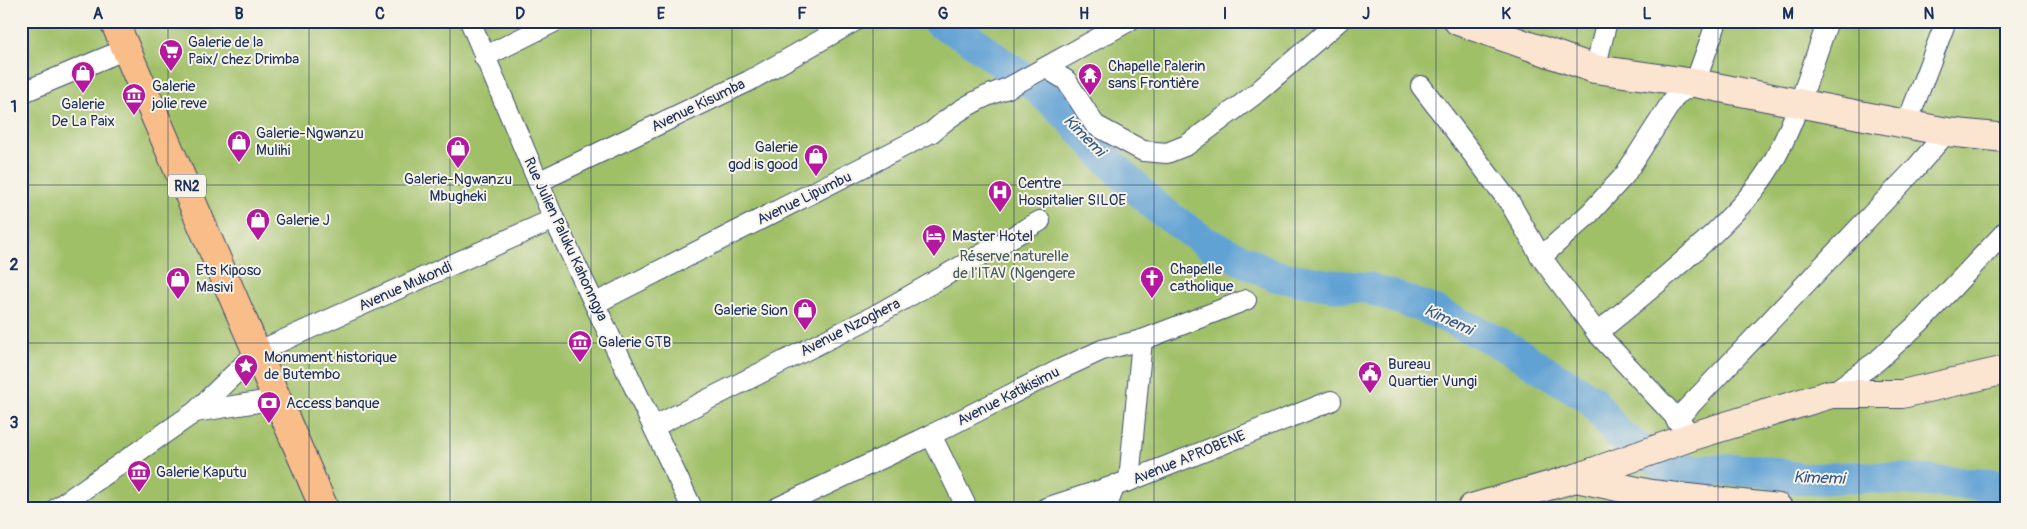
<svg xmlns="http://www.w3.org/2000/svg" width="2027" height="529" viewBox="0 0 2027 529" font-family="Pangolin,sans-serif">
	<rect width="100%" height="100%" fill="#f7f3e8"/>
	<filter id="ink" filterUnits="userSpaceOnUse"><feTurbulence type="fractalNoise" baseFrequency=".02" numOctaves="2"/><feDisplacementMap in="SourceGraphic" scale="10" xChannelSelector="R" yChannelSelector="G"/><feConvolveMatrix kernelMatrix="1 2 1 2 8 2 1 2 1" color-interpolation-filters="sRGB"/></filter>
	<filter id="wash" filterUnits="userSpaceOnUse"><feTurbulence type="fractalNoise" baseFrequency=".0096" numOctaves="4" result="noise"/><feDisplacementMap in="SourceGraphic" scale="20" xChannelSelector="R" yChannelSelector="G"/><feGaussianBlur stdDeviation="1.12" result="paint"/><feColorMatrix in="noise" values="0 0 0 0 0 0 0 0 0 0 0 0 0 0 0 0 0 1.4 0 .05"/><feComposite in="paint" operator="in"/></filter>
	<g filter="url(#wash)">
		<rect width="100%" height="100%" fill="#eee6ca"/>
		<rect fill="#a0c068" stroke="#5e7863" x="21" y="21" width="1985" height="487"/>
		<g fill="none" stroke-linecap="round" stroke-linejoin="round">
			<path stroke="#60a2d4" stroke-width="32" d="M937,21L969,38L1004,65L1035,86L1065,113L1109,161L1157,208L1207,243L1276,276L1328,285L1368,288L1424,307L1484,335L1514,351L1591,399L1619,435L1673,471L1756,470L1803,479L1864,477L2006,486"/>
		</g>
	</g>
	<g filter="url(#ink)">
		<g fill="none" stroke-linecap="round" stroke-linejoin="round">
			<g stroke="#3b4a6e" stroke-width="22">
				<g id="street">
					<path d="M470,21L554,219L692,508"/>
					<path d="M484,57L556,21"/>
					<path d="M1046,68L1066,80L1095,125L1143,151L1167,153L1187,145L1254,95L1339,21"/>
					<path d="M1595,69L1607,21"/>
					<path d="M1421,86L1510,203L1541,257L1597,333L1693,436"/>
					<path d="M21,93L126,49"/>
					<path d="M1907,123L1946,21"/>
					<path d="M538,182L749,81L855,21"/>
					<path d="M1541,257L1590,213L1624,176L1676,95L1695,83L1717,21"/>
					<path d="M596,303L932,132C954,112 980,97 1008,88L1129,21"/>
					<path d="M1597,333C1638,300 1677,268 1715,232C1736,211 1758,189 1773,162C1797,119 1811,68 1828,21"/>
					<path d="M1831,394L1877,361L1921,321L2006,231"/>
					<path d="M195,412L277,399"/>
					<path d="M1676,420L1914,170L1947,132"/>
					<path d="M655,426L878,314L1040,221"/>
					<path d="M931,435L967,508"/>
					<path d="M1129,481L1142,340"/>
					<path d="M57,508L195,412L257,352L554,219"/>
					<path d="M777,508L931,435L1061,369L1102,350L1142,340L1246,300"/>
					<path d="M1046,508L1129,481L1331,401"/>
					<path d="M1106,508L1115,485"/>
				</g>
			</g>
			<g stroke="#3b4a6e" stroke-width="30">
				<g id="secondary">
					<path d="M1458,21L1595,69L1695,83L1947,132L2006,138"/>
					<path d="M1576,478L1651,494L1778,508"/>
					<path d="M1472,508L1576,478L1693,436L1831,394H1902L2006,370"/>
				</g>
			</g>
			<g stroke="#3b4a6e" stroke-width="30">
				<path id="highway" d="M114,21L324,508"/>
			</g>
			<use href="#street" stroke="#fff" stroke-width="20"/>
			<use href="#secondary" stroke="#fce5d0" stroke-width="28"/>
			<use href="#highway" stroke="#f8bd89" stroke-width="28"/>
		</g>
	</g>
	<path fill="none" stroke="#1b2f5e" stroke-width="1" stroke-opacity="0.55" d="M168,21V508M309,21V508M450,21V508M591,21V508M732,21V508M873,21V508M1014,21V508M1154,21V508M1295,21V508M1436,21V508M1577,21V508M1718,21V508M1859,21V508M21,185H2006M21,343H2006"/>
	<defs>
		<g id="supermarket-pin" transform="scale(1.25)"><path d="M0 17L-7.5 6A9.5 9.5 0 1 1 7.5 6Z" fill="#b5179e" stroke="#f7f3e8"/><path d="M-6-5.5h2.5l.6 2H6L4.5 2H-2.5L-4.4-4H-6ZM-1.5 3.2a1.3 1.3 0 1 0 .1 0ZM3 3.2a1.3 1.3 0 1 0 .1 0Z" fill="#fff"/></g>
		<g id="shop-pin" transform="scale(1.25)"><path d="M0 17L-7.5 6A9.5 9.5 0 1 1 7.5 6Z" fill="#b5179e" stroke="#f7f3e8"/><path d="M-5-2.5h2.3a2.7 3.5 0 0 1 5.4 0H5L5.5 6h-11ZM-1.5-2.5h3a1.5 2.3 0 0 0-3 0Z" fill="#fff"/></g>
		<g id="temple-pin" transform="scale(1.25)"><path d="M0 17L-7.5 6A9.5 9.5 0 1 1 7.5 6Z" fill="#b5179e" stroke="#f7f3e8"/><path d="M0-6L5-2H3V0L6.5 2.5H4V6H1.5V3h-3V6H-4V2.5H-6.5L-3 0V-2H-5Z" fill="#fff"/></g>
		<g id="museum-pin" transform="scale(1.25)"><path d="M0 17L-7.5 6A9.5 9.5 0 1 1 7.5 6Z" fill="#b5179e" stroke="#f7f3e8"/><path d="M0-6L6-3V-2H-6V-3ZM-5-1h2V3h-2ZM-1-1h2V3h-2ZM3-1h2V3H3ZM-6 4H6V6H-6Z" fill="#fff"/></g>
		<g id="hospital-pin" transform="scale(1.25)"><path d="M0 17L-7.5 6A9.5 9.5 0 1 1 7.5 6Z" fill="#b5179e" stroke="#f7f3e8"/><path d="M-5-5h3v3.5h4V-5h3V5h-3V1.5h-4V5h-3Z" fill="#fff"/></g>
		<g id="hotel-pin" transform="scale(1.25)"><path d="M0 17L-7.5 6A9.5 9.5 0 1 1 7.5 6Z" fill="#b5179e" stroke="#f7f3e8"/><path d="M-6-4.5h1.5V1H6V5H4.5V3h-9V5H-6ZM-4 0a1.8 1.8 0 1 1 3.6 0ZM.5 0V-2.5h3Q6-2.5 6 0Z" fill="#fff"/></g>
		<g id="church-pin" transform="scale(1.25)"><path d="M0 17L-7.5 6A9.5 9.5 0 1 1 7.5 6Z" fill="#b5179e" stroke="#f7f3e8"/><path d="M-1.2-6h2.4v3.5h3.3v2.4h-3.3V6h-2.4V-.1h-3.3v-2.4h3.3Z" fill="#fff"/></g>
		<g id="sight-pin" transform="scale(1.25)"><path d="M0 17L-7.5 6A9.5 9.5 0 1 1 7.5 6Z" fill="#b5179e" stroke="#f7f3e8"/><path d="M0-6L1.8-2.2L6-1.7L2.9 1.2L3.7 5.4L0 3.3L-3.7 5.4L-2.9 1.2L-6-1.7L-1.8-2.2Z" fill="#fff"/></g>
		<g id="civic-pin" transform="scale(1.25)"><path d="M0 17L-7.5 6A9.5 9.5 0 1 1 7.5 6Z" fill="#b5179e" stroke="#f7f3e8"/><path d="M-.6-6.5H3V-4.5H.6V-3L4-1V1h2V6H-6V1h2V-1L-.6-3ZM-1.2 2.5V6h2.4V2.5Z" fill="#fff"/></g>
		<g id="bank-pin" transform="scale(1.25)"><path d="M0 17L-7.5 6A9.5 9.5 0 1 1 7.5 6Z" fill="#b5179e" stroke="#f7f3e8"/><path d="M-6-4H6V4H-6ZM0-2.3a2.3 2.3 0 1 0 0 4.6a2.3 2.3 0 1 0 0-4.6Z" fill="#fff"/></g>
	</defs>
	<g fill-rule="evenodd">
		<use href="#supermarket-pin" x="171" y="51"/>
		<use href="#shop-pin" x="83" y="73"/>
		<use href="#temple-pin" x="1090" y="75"/>
		<use href="#museum-pin" x="134" y="95"/>
		<use href="#shop-pin" x="239" y="142"/>
		<use href="#shop-pin" x="458" y="148"/>
		<use href="#shop-pin" x="816" y="156"/>
		<use href="#hospital-pin" x="1000" y="192"/>
		<use href="#shop-pin" x="258" y="220"/>
		<use href="#hotel-pin" x="934" y="236"/>
		<use href="#church-pin" x="1152" y="278"/>
		<use href="#shop-pin" x="178" y="279"/>
		<use href="#shop-pin" x="805" y="310"/>
		<use href="#museum-pin" x="580" y="342"/>
		<use href="#sight-pin" x="246" y="366"/>
		<use href="#civic-pin" x="1370" y="373"/>
		<use href="#bank-pin" x="269" y="403"/>
		<use href="#museum-pin" x="139" y="472"/>
	</g>
	<g text-anchor="middle" stroke-width="4" stroke-linejoin="round" paint-order="stroke">
		<rect fill="#f7f3e8" stroke="#5d6a87" stroke-width="1" x="168" y="174.5" width="38" height="23" rx="4"/>
		<g font-size="14" font-weight="bold" fill="#1b2f5e">
			<text x="187" y="191">RN2</text>
		</g>
		<g font-size="15" fill="#1b2f5e" stroke="#f7f3e8" text-anchor="start">
			<text x="188" y="47">Galerie de la<tspan x="188" dy="17">Paix/ chez Drimba</tspan></text>
			<text x="1108" y="71">Chapelle Palerin<tspan x="1108" dy="17">sans Frontière</tspan></text>
			<text x="152" y="91">Galerie<tspan x="152" dy="17">jolie reve</tspan></text>
			<text x="83" y="109" text-anchor="middle">Galerie<tspan x="83" dy="17">De La Paix</tspan></text>
			<text x="256" y="138">Galerie-Ngwanzu<tspan x="256" dy="17">Mulihi</tspan></text>
			<text x="798" y="152" text-anchor="end">Galerie<tspan x="798" dy="17">god is good</tspan></text>
			<text x="458" y="184" text-anchor="middle">Galerie-Ngwanzu<tspan x="458" dy="17">Mbugheki</tspan></text>
			<text x="1018" y="188">Centre<tspan x="1018" dy="17">Hospitalier SILOE</tspan></text>
			<text x="276" y="225">Galerie J</text>
			<text x="952" y="241">Master Hotel</text>
			<text x="1170" y="274">Chapelle<tspan x="1170" dy="17">catholique</tspan></text>
			<text x="196" y="275">Ets Kiposo<tspan x="196" dy="17">Masivi</tspan></text>
			<text x="788" y="315" text-anchor="end">Galerie Sion</text>
			<text x="598" y="347">Galerie GTB</text>
			<text x="264" y="362">Monument historique<tspan x="264" dy="17">de Butembo</tspan></text>
			<text x="1388" y="369">Bureau<tspan x="1388" dy="17">Quartier Vungi</tspan></text>
			<text x="286" y="408">Access banque</text>
			<text x="156" y="477">Galerie Kaputu</text>
		</g>
		<g font-size="15" fill="#1b2f5e" stroke="#f7f3e8">
			<text transform="translate(698 105) rotate(-26)" y="5">Avenue Kisumba</text>
			<text transform="translate(804 198) rotate(-26)" y="5">Avenue Lipumbu</text>
			<text transform="translate(566 239) rotate(65)" y="5">Rue Julien Paluku Kahonngya</text>
			<text transform="translate(405 286) rotate(-24)" y="5">Avenue Mukondi</text>
			<text transform="translate(850 327) rotate(-27)" y="5">Avenue Nzoghera</text>
			<text transform="translate(1008 396) rotate(-27)" y="5">Avenue Katikisimu</text>
			<text transform="translate(1189 457) rotate(-22)" y="5">Avenue APROBENE</text>
		</g>
		<g font-size="15" fill="#435a61" stroke="#f7f3e8">
			<text x="1014" y="261">Réserve naturelle<tspan x="1014" dy="17">de l'ITAV (Ngengere</tspan></text>
		</g>
		<g font-size="16" font-style="italic" fill="#335787" stroke="#f7f3e8">
			<text transform="translate(1085 135) rotate(45)" y="6">Kimemi</text>
			<text transform="translate(1449 319) rotate(25)" y="6">Kimemi</text>
			<text transform="translate(1819 477) rotate(2)" y="6">Kimemi</text>
		</g>
	</g>
	<rect width="2027" height="529" fill="none" stroke="#f7f3e8" stroke-width="55"/>
	<rect x="28" y="28" width="1972" height="474" fill="none" stroke="#1b2f5e" stroke-width="2"/>
	<g font-size="16" text-anchor="middle" font-weight="bold" fill="#1b2f5e">
		<text x="98" y="19">A</text>
		<text x="239" y="19">B</text>
		<text x="380" y="19">C</text>
		<text x="520" y="19">D</text>
		<text x="661" y="19">E</text>
		<text x="802" y="19">F</text>
		<text x="943" y="19">G</text>
		<text x="1084" y="19">H</text>
		<text x="1225" y="19">I</text>
		<text x="1366" y="19">J</text>
		<text x="1506" y="19">K</text>
		<text x="1647" y="19">L</text>
		<text x="1788" y="19">M</text>
		<text x="1929" y="19">N</text>
		<text x="14" y="112">1</text>
		<text x="14" y="270">2</text>
		<text x="14" y="428">3</text>
	</g>
</svg>
